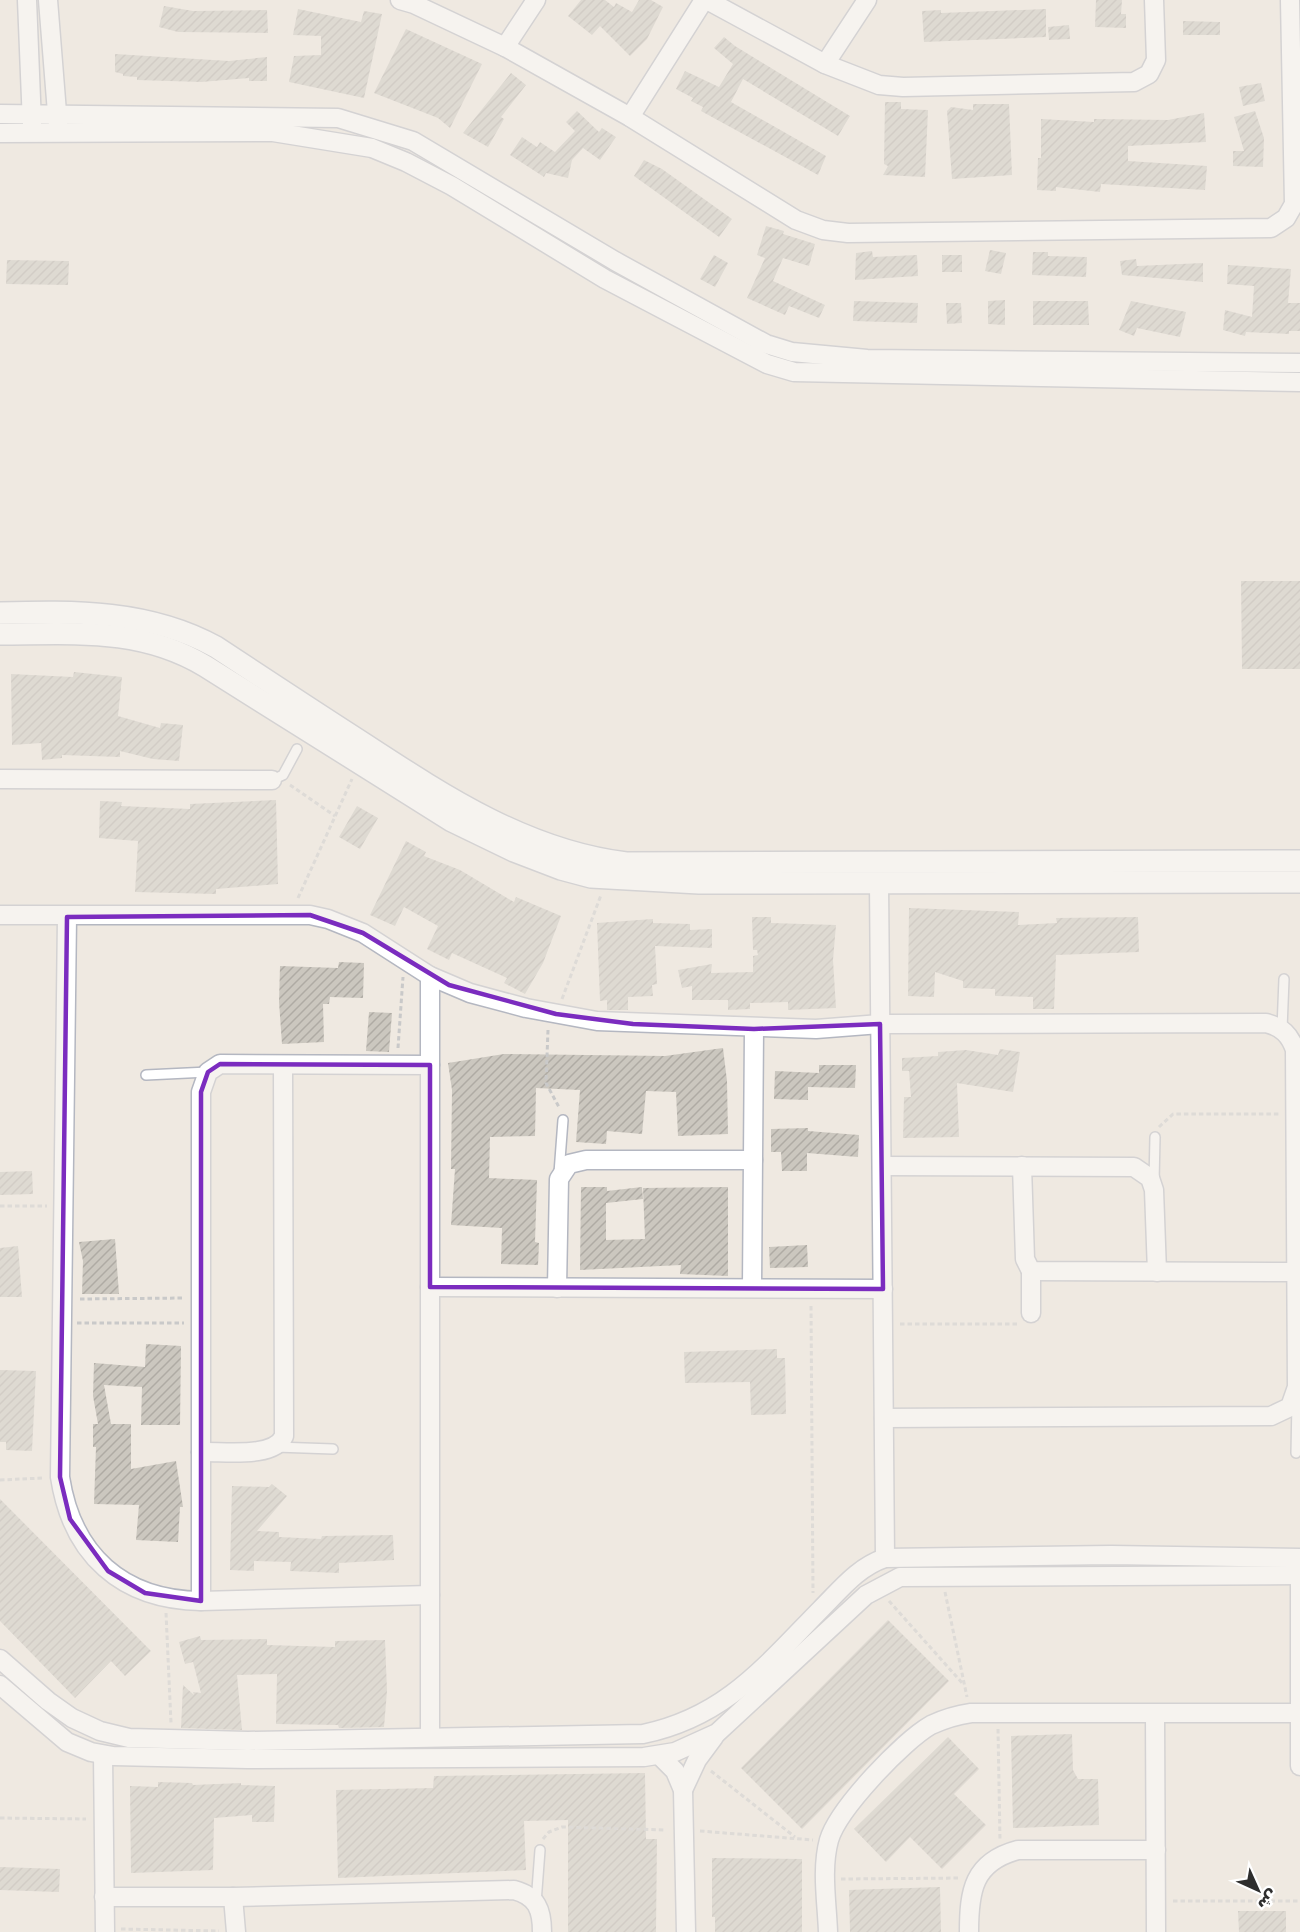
<svg xmlns="http://www.w3.org/2000/svg" width="1300" height="1932" viewBox="0 0 1300 1932" font-family="'DejaVu Sans',Cairo,sans-serif">
	<defs>
		<pattern id="building-hatch" width="6" height="6" patternUnits="userSpaceOnUse" patternTransform="scale(1.5)"><rect width="6" height="6" fill="#cbc7bf"/><path d="M-1 1l2-2M0 6l6-6M5 7l2-2" fill="none" stroke="#afaba4"/></pattern>
	</defs>
	<rect width="100%" height="100%" fill="#efe9e1"/>
	<g fill="url(#building-hatch)">
		<path d="M581,0H605L614,7L616,3L632,12L639,0H651L663,7L647,39L630,56L600,26L592,35L568,16Z"/>
		<path d="M1096,0H1122L1121,14H1126V28L1095,27Z"/>
		<path d="M164,6L193,11L267,10L268,33L178,32L159,27Z"/>
		<path d="M298,9L361,22L364,11L382,14L364,98L289,82L294,56L321,55V36L293,35Z"/>
		<path d="M1046,9V37L924,42L922,11L941,10V13Z"/>
		<path d="M1183,21L1220,22V35H1183Z"/>
		<path d="M1069,25L1070,39L1049,40L1048,27Z"/>
		<path d="M406,29L482,64L450,128L438,118L374,93Z"/>
		<path d="M724,37L735,46L850,116L838,136L743,79L731,102L826,156L818,175L701,111L703,107L691,101L693,98L676,89L685,71L719,87L733,64L714,48Z"/>
		<path d="M115,54L229,61L267,57V81H249V78L201,82L137,80V77L123,76V74L115,72Z"/>
		<path d="M511,73L526,85L501,117L504,119L488,147L463,133Z"/>
		<path d="M1261,83L1265,101L1243,106L1239,87Z"/>
		<path d="M885,102H901V109L928,110L925,177L883,175L888,166L884,164Z"/>
		<path d="M973,104H1009L1012,175L952,179L947,111L951,107L973,110Z"/>
		<path d="M577,111L599,132L602,128L616,137L600,160L583,148L572,160L568,178L546,173L544,177L510,155L522,137L537,147L540,142L555,152L575,131L566,122Z"/>
		<path d="M1255,111L1264,138L1263,167L1233,166V151H1244L1234,117Z"/>
		<path d="M1204,113L1206,142L1128,146V161L1207,166L1205,190L1101,184L1100,192L1056,187V191L1037,190L1038,158H1041V119L1094,122V119L1168,120Z"/>
		<path d="M644,160L662,169L732,219L719,237L634,176Z"/>
		<path d="M766,226L784,231L783,234L815,244L809,266L783,258L773,281L825,305L819,318L789,306L785,315L747,298L765,258L757,255Z"/>
		<path d="M990,250L1006,253L1001,274L985,271Z"/>
		<path d="M872,251L873,257L917,255L918,276L855,280L856,253Z"/>
		<path d="M1033,252H1048V256L1087,257L1086,277L1032,275Z"/>
		<path d="M714,255L728,263L715,287L700,279Z"/>
		<rect x="942" y="255" width="20" height="17"/>
		<path d="M1136,259L1137,266L1203,263V282L1122,275L1120,261Z"/>
		<path d="M7,260L69,261L68,285L6,284Z"/>
		<path d="M1228,265L1291,269L1288,303H1300V331H1289V334L1246,332L1245,336L1223,330L1225,310L1252,317L1254,286L1227,284Z"/>
		<path d="M1005,300V325L988,324V301Z"/>
		<path d="M854,301L918,303L917,323L853,321Z"/>
		<path d="M1033,301H1088L1089,325H1033Z"/>
		<path d="M1131,301L1186,312L1180,337L1137,328L1134,336L1119,330Z"/>
		<path d="M946,303H961L962,323L947,324Z"/>
		<path d="M1241,581H1300V669H1242Z"/>
		<path d="M74,672L122,677L118,716L160,728L161,723L183,725L179,761L153,759L120,751V757L62,755V758L42,760L41,743L12,745L11,674L73,677Z"/>
		<path d="M276,800L278,884L216,889V894L135,892L138,841L99,838L100,801L122,802L121,806L190,809V804Z"/>
		<path d="M357,806L378,818L360,849L339,837Z"/>
		<path d="M406,841L426,852L424,856L460,870L514,902L516,897L561,916L543,963L525,994L504,983L507,978L452,953L449,960L427,949L438,926L404,907L395,926L370,915Z"/>
		<path d="M909,908L1019,912L1018,925L1057,923L1056,918L1138,917L1139,952L1056,955L1054,1009H1033V997L995,996V989L963,988V981L935,972L934,997L908,996Z"/>
		<path d="M752,917H771V923L836,925L833,960L836,1008L788,1010V1002L750,1003V1009L728,1010V1000H692V986L682,988L678,970L712,964L711,973L753,972V956L758,955L757,950H753Z"/>
		<path d="M653,919V923L690,924V930L712,929V948L655,946L657,984L652,985L653,996L628,997V1010H607V1000L600,1001L597,923Z"/>
		<path d="M339,962L364,963L363,998L330,997L329,1004H323L324,1042L282,1044L279,1002L280,966L338,968Z"/>
		<path d="M369,1012L392,1013L389,1052L366,1051Z"/>
		<path d="M723,1048L727,1081L728,1134L678,1136L676,1092L646,1091L642,1134L607,1131L606,1144L576,1142L580,1090L536,1088L535,1136L490,1137L489,1178L537,1180L535,1242L539,1243L538,1265L501,1264L502,1228L451,1225L455,1169H451L452,1090L448,1063L504,1054L665,1056Z"/>
		<path d="M1000,1049L1020,1052L1013,1092L957,1083L959,1137L903,1138L904,1097H911L909,1071H902V1058L938,1056V1052L966,1050L998,1055Z"/>
		<path d="M819,1065H856L855,1088L808,1087V1100L774,1099L775,1071L819,1073Z"/>
		<path d="M808,1128V1131L859,1135L858,1157L807,1153V1171H782L781,1152H771V1129Z"/>
		<path d="M32,1171L33,1194L0,1195V1172Z"/>
		<path d="M581,1187H607V1191L642,1187L643,1199L606,1203V1240L645,1239L643,1188L728,1187V1276L680,1274L681,1265L580,1270Z"/>
		<path d="M115,1239L119,1294H82L83,1261L79,1242Z"/>
		<path d="M807,1245L808,1267L770,1268L769,1247Z"/>
		<path d="M18,1246L22,1297H0V1248Z"/>
		<path d="M146,1344L181,1346L180,1425H141L142,1387L104,1385L111,1424H131V1469L176,1461L183,1507H180L178,1542L136,1540L139,1505L94,1504L96,1447H93V1424H98L93,1396L94,1363L145,1367Z"/>
		<path d="M777,1349V1358H785L786,1414L751,1415L750,1382L685,1383L684,1352Z"/>
		<path d="M0,1370L36,1371L32,1451L6,1450V1442H0Z"/>
		<path d="M272,1484L287,1496L257,1531L279,1532V1537L321,1539L322,1536L393,1535L394,1560L339,1563V1573L290,1571L291,1562L254,1561V1571L230,1570L232,1486L269,1487Z"/>
		<path d="M0,1499L151,1651L125,1676L111,1661L75,1698L0,1621Z"/>
		<path d="M888,1620L949,1681L802,1829L741,1768Z"/>
		<path d="M200,1636L201,1640L267,1639V1645L335,1647V1641L385,1640L387,1691L384,1727L339,1728L338,1725L276,1724L277,1674L237,1675L242,1730L181,1728L183,1685L194,1695L193,1692L201,1693L193,1662L185,1664L179,1642Z"/>
		<path d="M1072,1734L1073,1770L1078,1779H1098L1099,1825L1013,1828L1011,1736Z"/>
		<path d="M948,1737L979,1769L954,1794L986,1825L942,1869L910,1837L886,1862L854,1829Z"/>
		<path d="M645,1773L646,1839H657L656,1932H568V1820L524,1821L526,1870L338,1878L336,1790L433,1788L434,1776Z"/>
		<path d="M158,1782L192,1783L193,1785L241,1783V1785L275,1786L274,1822H252V1815L214,1818L213,1870L131,1873L130,1786L158,1787Z"/>
		<path d="M712,1858L802,1859V1932H715V1917H712Z"/>
		<path d="M0,1867L60,1869L59,1892L0,1890Z"/>
		<path d="M940,1887L941,1932H850L849,1890Z"/>
		<path d="M1238,1911H1286V1932H1239Z"/>
	</g>
	<g fill="none" stroke-linecap="round" stroke-linejoin="round">
		<g stroke="#b4b7c1" stroke-width="12">
			<g id="service">
				<path d="M272,780L283,775L297,749"/>
				<path d="M1282,1029L1284,979"/>
				<path d="M146,1075L208,1072"/>
				<path d="M559,1173L563,1120"/>
				<path d="M1154,1182L1155,1137"/>
				<path d="M276,1447L333,1449"/>
				<path d="M1296,1453L1297,1402"/>
				<path d="M536,1903L540,1850"/>
			</g>
		</g>
		<g stroke="#b4b7c1" stroke-width="21">
			<g id="minor">
				<path d="M27,0L32,124"/>
				<path d="M48,0L58,125"/>
				<path d="M400,0L414,4L505,47L630,117L796,220L823,230L848,233L1271,228L1286,218L1294,204L1290,0"/>
				<path d="M707,0L825,64L879,85L903,87L1134,82L1149,74L1156,60L1154,0"/>
				<path d="M505,47L536,0"/>
				<path d="M825,64L867,0"/>
				<path d="M0,114L338,118L413,141L615,261L766,344L792,352L867,359L1300,363"/>
				<path d="M630,117L704,0"/>
				<path d="M0,133L273,132L372,148L406,162L452,186L605,279L767,364L794,372L1300,382"/>
				<path d="M0,779L272,780"/>
				<path d="M879,883L885,1558"/>
				<path d="M0,915H310L328,919L363,933L430,976L470,993L526,1008L597,1021L816,1029L880,1024L1266,1023C1282,1027 1290,1035 1295,1050L1297,1387L1290,1407L1271,1416L884,1418"/>
				<path d="M67,917L60,1477C72,1555 122,1600 201,1601L430,1595"/>
				<path d="M882,1166L1134,1167L1150,1178L1154,1190L1157,1272"/>
				<path d="M1022,1166L1025,1259L1031,1271L1297,1272"/>
				<path d="M430,1287L883,1289"/>
				<path d="M752,1287L754,1029"/>
				<path d="M557,1288L559,1179L569,1164L586,1160H753"/>
				<path d="M1031,1313V1271"/>
				<path d="M201,1452C223,1451 274,1459 284,1436L283,1065"/>
				<path d="M1300,1575V1766"/>
				<path d="M201,1601V1092L208,1072L220,1064L430,1065"/>
				<path d="M0,1659L48,1701L72,1718L100,1731L129,1738L248,1741L643,1734C725,1717 765,1666 821,1609C841,1589 858,1567 885,1558L1111,1555L1300,1558"/>
				<path d="M0,1685L67,1742L91,1752L113,1756L248,1759L644,1757L675,1752L717,1733L866,1595L900,1577L1300,1575"/>
				<path d="M1155,1714L1156,1932"/>
				<path d="M430,1737V976"/>
				<path d="M103,1755L105,1932"/>
				<path d="M660,1756L675,1771L683,1790L686,1932"/>
				<path d="M683,1790L697,1760L714,1737"/>
				<path d="M104,1897H233L514,1890C537,1896 542,1910 542,1932"/>
				<path d="M233,1897L236,1932"/>
				<path d="M828,1932C827,1903 821,1869 829,1840C838,1809 903,1741 931,1725C944,1719 957,1715 971,1713H1299"/>
				<path d="M969,1932C969,1891 973,1862 1018,1850H1156"/>
			</g>
		</g>
		<g stroke="#b4b7c1" stroke-width="24">
			<g id="tertiary">
				<path d="M0,613C75,611 149,610 216,647C266,680 316,713 366,745C447,798 528,851 626,863L1300,861"/>
				<path d="M0,634C73,634 140,627 205,666L452,821L514,851L561,869L591,877L699,883L1300,882"/>
			</g>
		</g>
		<g stroke="#c9c9c9" stroke-width="3" stroke-dasharray="4.5 3" stroke-linecap="butt">
			<path d="M290,785L335,816"/>
			<path d="M298,898L352,779"/>
			<path d="M562,999L601,895"/>
			<path d="M548,1030L546,1083L560,1109"/>
			<path d="M398,1048L403,977"/>
			<path d="M1159,1127L1173,1114H1279"/>
			<path d="M0,1206H47"/>
			<path d="M80,1299L184,1298"/>
			<path d="M811,1306L813,1593"/>
			<path d="M77,1323H184"/>
			<path d="M900,1324H1019"/>
			<path d="M0,1480L43,1478"/>
			<path d="M945,1592L967,1697"/>
			<path d="M889,1601L964,1685"/>
			<path d="M166,1613L171,1723"/>
			<path d="M998,1729L1000,1840"/>
			<path d="M711,1771L795,1837"/>
			<path d="M0,1818L86,1819"/>
			<path d="M700,1831L813,1840"/>
			<path d="M543,1839L549,1832L562,1827L666,1830"/>
			<path d="M841,1879L961,1878"/>
			<path d="M1173,1901H1300"/>
			<path d="M121,1929L219,1931"/>
		</g>
		<use href="#service" stroke="#fff" stroke-width="9"/>
		<use href="#minor" stroke="#fff" stroke-width="18"/>
		<use href="#tertiary" stroke="#fff" stroke-width="21"/>
	</g>
	<path d="M0 0H1300V1932H0ZM310,915L363,933L449,985L556,1014L633,1024L754,1029L880,1024L883,1289L430,1287V1065L220,1064L208,1072L201,1092V1601L145,1593L108,1571L70,1519L60,1477L67,917Z" fill="#efe9e1" fill-opacity=".55" fill-rule="evenodd"/>
	<path fill="none" stroke="#7b2cbf" stroke-width="4.5" stroke-linejoin="round" d="M310,915L363,933L449,985L556,1014L633,1024L754,1029L880,1024L883,1289L430,1287V1065L220,1064L208,1072L201,1092V1601L145,1593L108,1571L70,1519L60,1477L67,917Z"/>
	<g transform="translate(1258 1890) rotate(135)" stroke="#ffffff" stroke-width="4.5" paint-order="stroke">
	<path d="M0-4.5L10 22L0 15L-10 22Z" fill="#2e2e2e"/>
	<text y="-9" font-size="16" font-weight="bold" text-anchor="middle" fill="#2e2e2e">ش</text>
	</g>
</svg>
